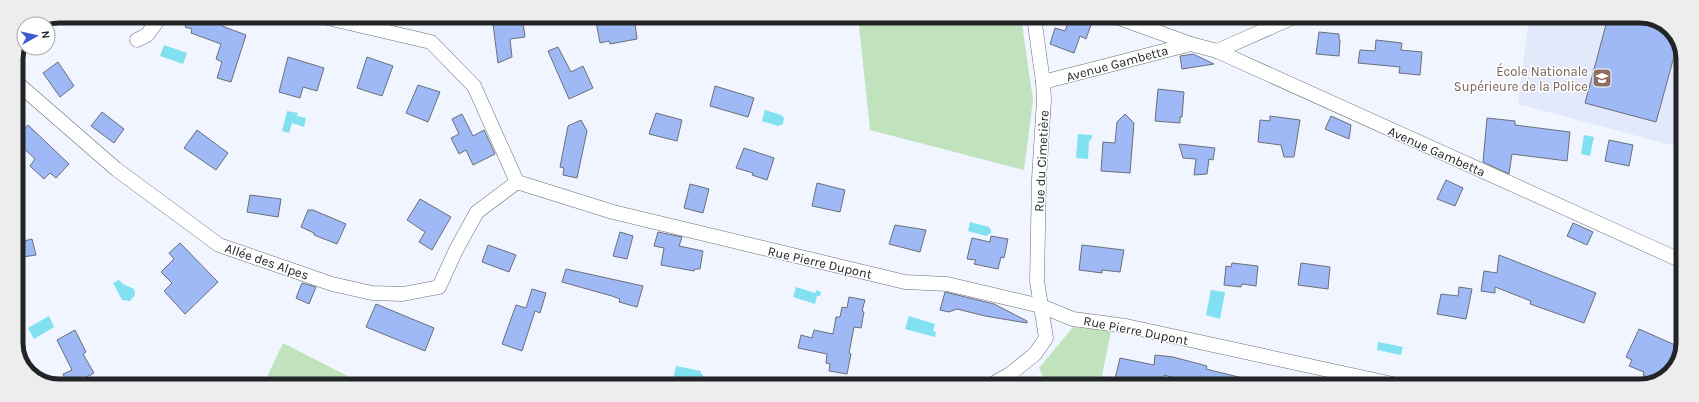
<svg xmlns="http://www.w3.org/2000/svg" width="1699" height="402" viewBox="0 0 1699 402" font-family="Karla,sans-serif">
	<rect width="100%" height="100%" fill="#f0f5ff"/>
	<path fill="#e2e9fa" d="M1529,17H1649L1672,30L1683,53L1682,148L1518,104Z"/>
	<g fill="#c0e3be">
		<path d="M858,16L1021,17L1033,100L1024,170L870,130Z"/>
		<path d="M1073,327L1111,331L1100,386H1047L1039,368Z"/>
		<path d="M283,343L365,385H279L266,379Z"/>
	</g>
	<g fill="#82e1f1">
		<path d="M164,45L187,53L183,64L160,56Z"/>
		<path d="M765,110L781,115L784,118L783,124L778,126L762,121Z"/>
		<path d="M287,111L298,113L297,116L306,118L304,127L292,123L289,133L282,131Z"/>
		<path d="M1078,134L1092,135V138L1089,141L1088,159L1076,158Z"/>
		<path d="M1584,135L1594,137L1590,156L1581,154Z"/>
		<path d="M970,222L989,227L991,230V233L986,236L968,231Z"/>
		<path d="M119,280L123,284L134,289L135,295L130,301L122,300L113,283Z"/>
		<path d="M796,287L815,293L817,290L821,292L820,296H817L815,304L793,297Z"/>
		<path d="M1211,290L1225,292L1220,319L1206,315Z"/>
		<path d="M49,316L54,327L34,339L28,328Z"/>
		<path d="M909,316L935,324L933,331L936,332L935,337L905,329Z"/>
		<path d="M1378,342L1403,347L1401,355L1377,350Z"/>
		<path d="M676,366L701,371V374H703L702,383L699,382V385L673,380Z"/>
	</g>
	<g fill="#9fb9f7" stroke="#6b6f77">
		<path d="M189,16H206L223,23L222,26L246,35L231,82L217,78L222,62L216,59L221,44L191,33L192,29L185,27Z"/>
		<path d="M492,16H522L525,37L510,39L512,57L498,63Z"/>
		<path d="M595,16H634L637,39L610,44L609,41L600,43Z"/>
		<path d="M1070,17H1075L1092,22L1086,39L1080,36L1074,53L1050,44L1055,28L1065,31Z"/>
		<path d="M1608,17H1649L1672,30L1678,42L1656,122L1585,103Z"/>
		<path d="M1319,32L1339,34V39L1340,40L1339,56L1316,54Z"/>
		<path d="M24,39V48H32L16,60Z"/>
		<path d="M1376,40L1402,43L1401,50L1422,52L1420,75L1399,73L1400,67L1358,63L1360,50L1375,51Z"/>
		<path d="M558,47L571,72L583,66L593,88L569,99L548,51Z"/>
		<path d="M1193,54L1214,64L1182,69L1180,56Z"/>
		<path d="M288,57L324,68L317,91L303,87L300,98L279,92Z"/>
		<path d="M367,57L393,66L382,96L357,88Z"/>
		<path d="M58,62L74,86L60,97L43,73Z"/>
		<path d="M418,85L440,92L428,122L406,113Z"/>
		<path d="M715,86L754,98L748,117L710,106Z"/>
		<path d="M1158,89L1184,92L1182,117H1180V123L1155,121Z"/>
		<path d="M102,112L124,129L114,143L91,126Z"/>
		<path d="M656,113L682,120L677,141L649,134Z"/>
		<path d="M462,114L473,136L484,130L495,154L473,165L466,150L459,154L451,138L459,134L452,119Z"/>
		<path d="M1125,114L1134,123L1130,173L1101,171L1103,142L1115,143L1117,122Z"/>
		<path d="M1270,116L1300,120L1294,157H1284L1281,145L1258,142L1260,120L1270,121Z"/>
		<path d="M1331,116L1351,125L1349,139L1325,129Z"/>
		<path d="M1487,118L1515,121V125L1570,132L1567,161L1512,154L1509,174L1483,162Z"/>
		<path d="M581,120L587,131L577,178L563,175L564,168L560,167L568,126Z"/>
		<path d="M28,125L69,164L56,178L50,173L44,179L30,166L35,159L16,141V139Z"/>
		<path d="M197,130L228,153L216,170L184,148Z"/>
		<path d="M1609,140L1633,145L1629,166L1605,161Z"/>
		<path d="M1179,144L1215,148L1213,160L1209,159L1207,174L1194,175L1196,159L1183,158Z"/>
		<path d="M744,148L774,158L767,180L752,175L753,173L736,168Z"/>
		<path d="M1446,180L1463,188L1455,206L1437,199Z"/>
		<path d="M817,183L845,190L840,212L812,206Z"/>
		<path d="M690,184L709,189L703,213L684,208Z"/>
		<path d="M250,195L281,199L278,217L247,212Z"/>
		<path d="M420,199L451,217L432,250L419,242L425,232L407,220Z"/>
		<path d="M308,210H313L346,224L337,244L314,235V233L301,227Z"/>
		<path d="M1573,223L1593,232L1587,245L1567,236Z"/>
		<path d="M895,225L926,230L920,252L889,244Z"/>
		<path d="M620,232L633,236L627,259L613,256Z"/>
		<path d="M658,232L682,237L679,246L703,251L700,269H695L694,271L661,265L664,248L654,246Z"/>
		<path d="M991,236L1008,239L1004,258L1001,257L998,269L974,264L976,260L967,259L972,238L990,242Z"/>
		<path d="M32,239L36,255L16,258V243Z"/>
		<path d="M180,243L218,282L185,314L164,291L172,283L161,272L174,259L169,253Z"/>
		<path d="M488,245L516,255L509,272L482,262Z"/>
		<path d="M1082,245L1124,250L1120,272L1102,270V273L1079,270Z"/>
		<path d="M1499,255L1596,293L1584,323L1530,304L1531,301L1495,287V293L1481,291L1484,271L1497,273Z"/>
		<path d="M1232,263L1258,266L1256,286L1242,284L1241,287L1224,285L1226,266L1231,267Z"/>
		<path d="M1301,263L1330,267L1328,289L1298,285Z"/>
		<path d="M566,269L643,286L637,307L619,302L620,299L612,296L562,282Z"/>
		<path d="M302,283L316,287L309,304L296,298Z"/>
		<path d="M1459,287L1472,289L1466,319L1437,314L1441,294L1458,296Z"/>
		<path d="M532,289L546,293L540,313L535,311L522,351L502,344L516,305L526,308Z"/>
		<path d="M945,292L994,304L1027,321V323L985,316L957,309L949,312L940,310Z"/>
		<path d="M849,297L865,300L862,311L864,312L861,328L854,327L849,353L851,354L847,374L829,371L830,364L826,363L827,354L798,348L801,335L812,338L814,330L833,334L836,317H840L842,307L847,308Z"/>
		<path d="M376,304L434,328L425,351L366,327Z"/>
		<path d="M1639,329L1682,348V352L1668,376L1656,380L1643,375L1644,372L1629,366L1632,360L1626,357Z"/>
		<path d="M75,330L86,352L83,354L94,373L72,385H68L63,374L72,370L57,340Z"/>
		<path d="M1155,355L1173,357L1207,366L1206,369L1255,381L1254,386H1206L1164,375L1163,384L1133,382L1115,379L1120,358L1154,365Z"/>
	</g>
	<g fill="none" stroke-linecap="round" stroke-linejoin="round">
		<g stroke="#6a6e76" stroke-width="15">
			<g id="minor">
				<path d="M319,16L431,42L474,86L517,182L613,212L905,282L947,284L1041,306L1073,319L1126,326L1402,386"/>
				<path d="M1116,17L1191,44L1217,51L1682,261"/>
				<path d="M137,40L147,35L161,16"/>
				<path d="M1217,51L1294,17"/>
				<path d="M16,82L116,169L219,245L332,284L372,293L403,294L439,287L456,250L477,212L517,182"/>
				<path d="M1043,82L1191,44"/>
				<path d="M989,386L1010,374L1035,354L1046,338L1037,281L1039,179L1044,100L1043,82L1034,17"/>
			</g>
		</g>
		<use href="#minor" stroke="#fff" stroke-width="14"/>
	</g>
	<defs>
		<g id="university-square" transform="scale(1)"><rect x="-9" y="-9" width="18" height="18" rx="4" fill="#8d6e63" stroke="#fff"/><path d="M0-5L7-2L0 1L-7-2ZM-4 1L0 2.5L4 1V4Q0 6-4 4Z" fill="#fff"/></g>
	</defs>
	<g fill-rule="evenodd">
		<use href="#university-square" x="1602" y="78"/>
	</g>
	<g text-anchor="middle" stroke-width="3" stroke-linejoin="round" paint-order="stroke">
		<g font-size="13" fill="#232428" stroke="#fff">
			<text transform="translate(1117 63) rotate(-15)" y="5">Avenue Gambetta</text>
			<text transform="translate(1437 151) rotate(24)" y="5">Avenue Gambetta</text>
			<text transform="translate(1041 161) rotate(-87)" y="5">Rue du Cimetière</text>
			<text transform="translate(267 261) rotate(19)" y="5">Allée des Alpes</text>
			<text transform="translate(820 262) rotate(13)" y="5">Rue Pierre Dupont</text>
			<text transform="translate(1136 330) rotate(11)" y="5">Rue Pierre Dupont</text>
		</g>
		<g font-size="13" fill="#785e54" stroke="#fff" text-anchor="end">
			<text x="1588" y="76">École Nationale<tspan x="1588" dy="15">Supérieure de la Police</tspan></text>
		</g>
	</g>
	<path d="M0 0H1699V402H0ZM59 23H1640A36 36 0 0 1 1676 59V343A36 36 0 0 1 1640 379H59A36 36 0 0 1 23 343V59A36 36 0 0 1 59 23Z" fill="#ededee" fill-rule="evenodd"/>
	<path fill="none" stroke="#232428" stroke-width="5" d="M59 23H1640A36 36 0 0 1 1676 59V343A36 36 0 0 1 1640 379H59A36 36 0 0 1 23 343V59A36 36 0 0 1 59 23Z"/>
	<g transform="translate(36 36) rotate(82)"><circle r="19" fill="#ffffff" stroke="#a7a7a9"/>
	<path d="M0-3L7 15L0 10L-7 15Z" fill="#3e5bce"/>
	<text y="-6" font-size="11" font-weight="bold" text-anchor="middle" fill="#232428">N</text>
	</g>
</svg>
